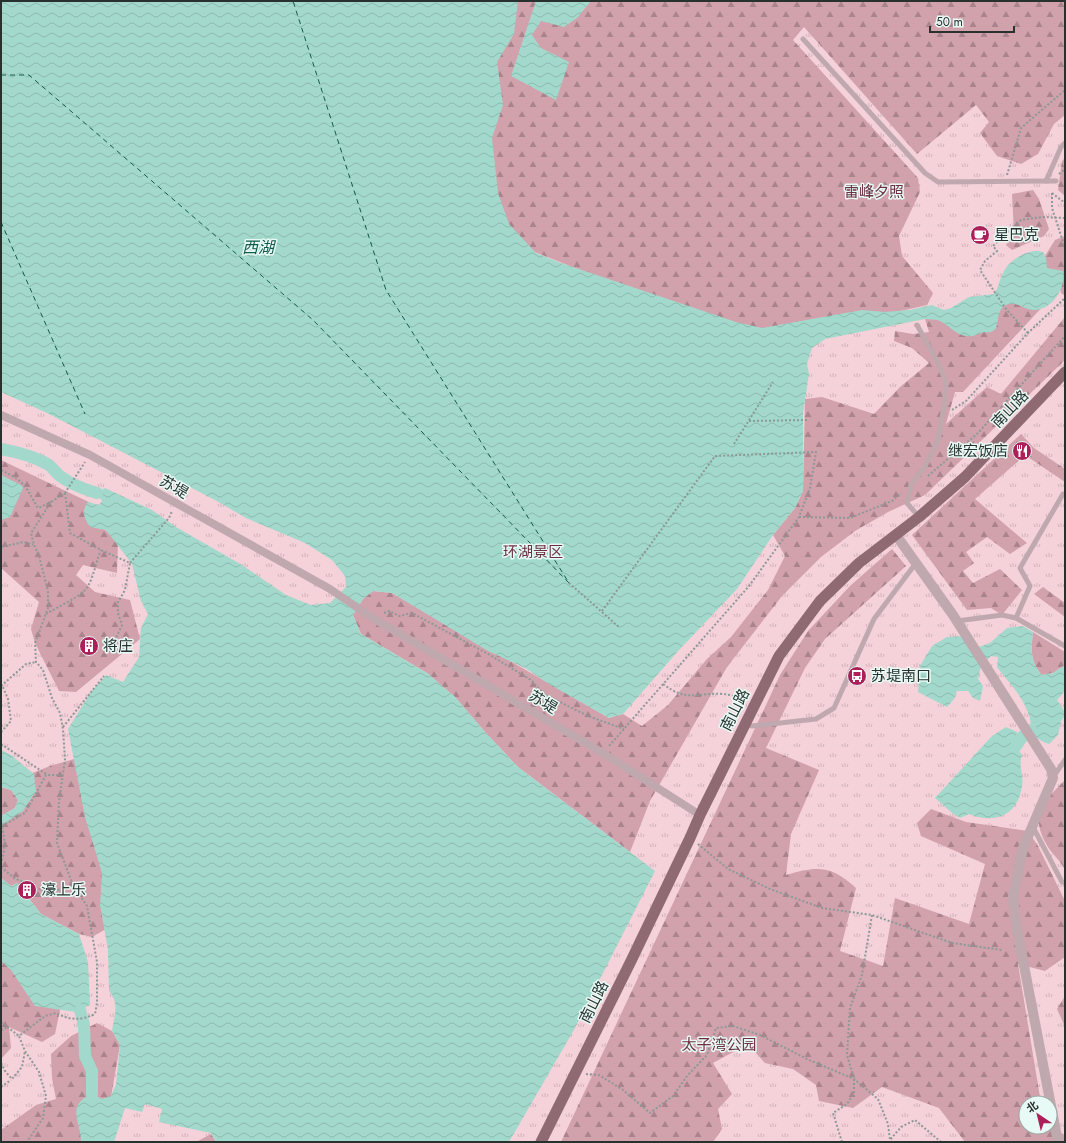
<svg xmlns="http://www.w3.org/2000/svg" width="1066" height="1143" viewBox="0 0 1066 1143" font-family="Jost,'Noto Sans SC',sans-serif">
	<defs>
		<pattern id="grass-tufts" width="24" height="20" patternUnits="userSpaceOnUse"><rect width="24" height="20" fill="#f5d1d9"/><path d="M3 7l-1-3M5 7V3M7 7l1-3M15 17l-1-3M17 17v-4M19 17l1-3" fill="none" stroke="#d2b4bb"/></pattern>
		<pattern id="forest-firs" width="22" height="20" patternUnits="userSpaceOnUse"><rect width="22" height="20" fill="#d1a1ac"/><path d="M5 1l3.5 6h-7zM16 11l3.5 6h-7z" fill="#aa848c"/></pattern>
		<pattern id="water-waves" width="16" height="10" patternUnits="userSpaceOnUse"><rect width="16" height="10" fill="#a3d9cc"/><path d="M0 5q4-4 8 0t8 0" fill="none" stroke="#8cbbb0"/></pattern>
	</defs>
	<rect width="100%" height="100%" fill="#e7faf5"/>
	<path fill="url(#grass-tufts)" fill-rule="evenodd" d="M1,1H1065V1142H1ZM1026,1103H1050V1127H1026Z"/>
	<g fill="url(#forest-firs)">
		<path d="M506,1H1065V115L1054,124L1038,154L1021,164L997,156L980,133L989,122L976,105L917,154L804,27L793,40L918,178L920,192L899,236L902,256L933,293L927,305L867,319L755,339L517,245L498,225L488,124Z"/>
		<path d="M1065,158V196L1058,190L1062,161Z"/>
		<path d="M1033,190L1039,199L1049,229L1044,236L1012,250L1006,245L1014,233L1012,194Z"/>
		<path d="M1065,236V296L1061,293L1059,284L1038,267L1055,240Z"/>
		<path d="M1018,293L1047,302L963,392H955L946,424L987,387L1001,394L1065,317V360L925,495L888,512L855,531L821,557L782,596L727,667L650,801L630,852L518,767L485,732L455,697L427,673L361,634L353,615L363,599L373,591L392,593L609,718L623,714L642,726L668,705L707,659L731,637L768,590L785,556L773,535L795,508L803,491L805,399L822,397L874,414L900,387L929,363L912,348L894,341L895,331L913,334L929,332L925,319Z"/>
		<path d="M1021,434L1034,448L1065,469V482L1025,455L975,499L1027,543L1010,554L987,537L966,552L974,563L963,571L973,583L1000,569L1022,590L1002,615L991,608L967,610L912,535Z"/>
		<path d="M1,460L97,506L95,522L118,540L117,573L83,565L76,575L95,592L130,600L140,639L76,692L59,691L35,643L31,629L39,602L1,568Z"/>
		<path d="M892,549L906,566L825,639L805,668L766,748L819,770L791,834L786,875C817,866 831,865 856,888L840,951L883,966L895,898L969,924L985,864L921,836L917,823L931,809L966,822L1028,831L1038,846L1065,901V957L1045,971L1018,964L1041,1103H1026V1127H1050L1065,1135V1142H965L939,1108L882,1087L853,1108L819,1101L816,1085L793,1069L765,1063L748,1044L713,1063L732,1094L718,1109L722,1129L713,1142H561L780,675L808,631L850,586Z"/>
		<path d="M1043,587L1065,603V617L1034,594Z"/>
		<path d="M1033,632L1065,652V665L1053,673L1042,675C1030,662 1031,649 1033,632Z"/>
		<path d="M81,757L106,870V929L92,937L79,934L41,914L17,883L11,886L1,878V819L20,810V778L50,766Z"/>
		<path d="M1065,780V870C1061,861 1053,855 1048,847C1029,815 1042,803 1065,780Z"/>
		<path d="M1,787L11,790L18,800L15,808L1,816Z"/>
		<path d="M1,948L25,956L60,1010L55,1034L42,1042L9,1027L11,1048L1,1059Z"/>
		<path d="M1065,996V1027L1057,1009Z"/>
		<path d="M97,1023L112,1031L120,1045L111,1097L88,1142H1V1130L36,1105L56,1099L52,1078L51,1054L71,1036Z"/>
		<path d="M211,1134L216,1142H196Z"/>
	</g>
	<g fill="url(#water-waves)">
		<path d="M1,1H518L514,34L497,62L503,105L492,138L498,193L509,224L536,253L561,263L736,322L762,328L862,310L885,312L909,310L932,305L944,310L951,308L969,297L994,294C999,288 999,280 1003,273C1008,261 1029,247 1043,252L1046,258L1047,268L1063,271C1066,289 1052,309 1035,310C1025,311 1016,300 1006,305C994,311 1001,327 993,331C990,333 987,332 984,332C980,333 977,335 973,336C957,338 952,327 940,321C936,319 930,320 925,319L825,339L812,348L807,364L809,374L803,413V491L795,508L773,535L737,589L679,650L623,714L609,718L549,684L525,668L488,651L392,593L373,591L363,599L353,615L361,634L427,673L455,697L485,732L518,767L655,871L575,1028L509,1142H216L211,1133L159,1122L162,1109L145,1104L142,1112L125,1108L114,1142H81C81,1122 65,1105 92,1094L102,1099L111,1096L116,1084L120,1045L112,1031C114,1016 120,1004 109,991L108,950L100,905L102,873L85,817L68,729L91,692L106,675L123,682L139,657L141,628L148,614L141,601L132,564L106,530L90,527C84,517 81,512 88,502L99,505L102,501L97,493L105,488L152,510L176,527L242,565L286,595L311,605L330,603L346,587L345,576L332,560L305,543L246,518L215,500L47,413L1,392Z"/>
		<path d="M536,1H591L577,18L564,27L541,21L532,35L541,48L569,62L556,100L511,76Z"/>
		<path d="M1,475L21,485L23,488L10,517L1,520Z"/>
		<path d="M1023,626L1033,632C1031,649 1030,662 1042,675L1053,673L1065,665V691L1057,700L1065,712V716L1061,721L1058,735L1049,744C1026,736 1035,726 1026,708C1021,695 1006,679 997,667L998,657L991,656L981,666L978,679L983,686L980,701L973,698L968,691H957L954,699L947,707L918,692L920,666L932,646L947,637L964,636L973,649L990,643L1007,628Z"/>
		<path d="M1006,727L1017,732L1016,746L1022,755C1018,766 1024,775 1022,786C1018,815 995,825 969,814L960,818L952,813L935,798L992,736Z"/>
		<path d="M1,750L11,755L34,774L36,791L23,811L2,825L1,830V816L15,808L18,800L11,790L1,787Z"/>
		<path d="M1,878L11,886L17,883L41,914L79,934L88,962L90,1005L76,1012L35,1006L11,970L1,961Z"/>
	</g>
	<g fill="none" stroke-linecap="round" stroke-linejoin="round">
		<g stroke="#a3d9cc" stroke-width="12">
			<path d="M1,449C18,452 34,456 49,465C53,468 56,473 60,476C72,485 83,489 97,493"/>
			<path d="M1016,746L1022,737L1031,730"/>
			<path d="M80,1010L84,1025L85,1056L92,1071V1094"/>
		</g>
		<g stroke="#12594d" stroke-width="1" stroke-dasharray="5 4" stroke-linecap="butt">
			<path d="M1,75H29L313,320L569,583L386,290L293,1"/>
			<path d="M1,222L85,414"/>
		</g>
		<g stroke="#8c9996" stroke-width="2" stroke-dasharray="2 2" stroke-linecap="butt">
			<path d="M1059,174L1065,169"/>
			<path d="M1007,175L1021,128L1065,90"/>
			<path d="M1052,193V208L1065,248"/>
			<path d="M1052,193L1065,203"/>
			<path d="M1028,333L1006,309L980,270L985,261L997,251L993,246L1021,220L1042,217L1065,218"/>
			<path d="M952,410L966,401L1028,333L1065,298"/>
			<path d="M749,421L809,420"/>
			<path d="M734,444L773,382"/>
			<path d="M1,470C27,483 24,485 38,508L51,502"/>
			<path d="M928,476L978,433L1065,336"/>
			<path d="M65,493L70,533L101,550L130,563L125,590L118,602V613L122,625L109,653"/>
			<path d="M799,517L850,518L892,501L901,493"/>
			<path d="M1,547L24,542L33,545"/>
			<path d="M130,563L169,518L172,511"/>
			<path d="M569,583L619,627"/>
			<path d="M602,611L715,456L816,452L810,488L799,517L749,586L609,746"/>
			<path d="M384,613L389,611L399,616L412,613L490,655L531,680L544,694L588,716L624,729"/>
			<path d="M46,614C57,607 83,596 88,586C94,576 96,561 101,550"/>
			<path d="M663,684C688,703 697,692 724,694C731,695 739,697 746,699"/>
			<path d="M1,686L26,664L36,662"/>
			<path d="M63,727L104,676"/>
			<path d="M1,732L11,721L8,699L2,685"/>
			<path d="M1,744L46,774"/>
			<path d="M1,823C5,836 6,850 1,862"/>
			<path d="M2,826L25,813L46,775H61"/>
			<path d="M698,844L728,869L770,889L822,908L872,915L952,943L1002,950"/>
			<path d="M1,867L14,878L49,893L73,885L87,906L97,962V1003L95,1014C80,1021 69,1020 56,1013L45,1016L19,1036L25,1051L39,1072L46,1096L43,1118L27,1142"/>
			<path d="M73,885L57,843L59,801L65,760L63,729L60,713L52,698L43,670L36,662L35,643L48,608V591L39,556L34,545L31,533L51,502L65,493L85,462"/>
			<path d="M1,1022L19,1036"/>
			<path d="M1,1030L8,1027"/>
			<path d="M1,1063L5,1071L12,1079L22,1067L25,1051"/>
			<path d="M586,1074L599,1075L623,1090L650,1113L673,1096L687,1076L707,1055L716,1028L733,1026L760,1035L809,1060L854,1079L878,1099L888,1124L890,1140L901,1127L915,1120L941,1142"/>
			<path d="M1,1087L11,1080"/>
			<path d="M842,1142L833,1113L847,1104L854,1093V1079L847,1055L850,1008L862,975L872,915"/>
		</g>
		<g stroke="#bfa9ae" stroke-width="5">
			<path d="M803,39L925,173L938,182L1056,181"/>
			<path d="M1046,181L1061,147L1065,143"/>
			<path d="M917,325L938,363L946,382L944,407L938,441L925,466L911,485L907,503L919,517"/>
			<path d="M1016,618L1030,586L1020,568L1063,494"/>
			<path d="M957,621L1002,615L1016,618L1065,646"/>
			<path d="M745,724L752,726L816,719L834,708L874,619L916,563"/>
			<path d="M1053,777L1065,760"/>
			<path d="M1033,827L1062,882L1065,883"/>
		</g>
		<path stroke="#bfa9ae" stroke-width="8" d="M1,415L90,455L330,589L371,617L603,753L700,815"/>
		<path stroke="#bfa9ae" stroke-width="10" d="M896,535L953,615L1051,769L1053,778L1023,848L1013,897L1016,924L1058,1142"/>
		<path stroke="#8f6a73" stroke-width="11" d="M541,1142L631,961L690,838L700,815L779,656L820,601L859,563L919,517L965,477L1065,372"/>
	</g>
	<defs>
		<g id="cafe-disc" transform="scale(1)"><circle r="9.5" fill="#ad1f59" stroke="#e7faf5"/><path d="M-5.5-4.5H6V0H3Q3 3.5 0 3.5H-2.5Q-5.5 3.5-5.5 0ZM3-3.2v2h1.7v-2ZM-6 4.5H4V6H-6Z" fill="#fff"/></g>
		<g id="restaurant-disc" transform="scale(1)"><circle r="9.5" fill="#ad1f59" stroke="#e7faf5"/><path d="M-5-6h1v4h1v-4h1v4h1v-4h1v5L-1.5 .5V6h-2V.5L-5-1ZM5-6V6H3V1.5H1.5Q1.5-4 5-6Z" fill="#fff"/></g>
		<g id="building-disc" transform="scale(1)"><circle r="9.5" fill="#ad1f59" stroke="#e7faf5"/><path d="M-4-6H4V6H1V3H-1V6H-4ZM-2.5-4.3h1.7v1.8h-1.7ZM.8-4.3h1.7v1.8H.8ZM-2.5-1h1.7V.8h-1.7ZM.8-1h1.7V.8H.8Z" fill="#fff"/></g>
		<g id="bus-disc" transform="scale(1)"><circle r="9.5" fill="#ad1f59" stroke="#e7faf5"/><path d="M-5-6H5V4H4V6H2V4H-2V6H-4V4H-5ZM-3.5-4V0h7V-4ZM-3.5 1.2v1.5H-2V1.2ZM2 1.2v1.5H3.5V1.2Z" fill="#fff"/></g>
	</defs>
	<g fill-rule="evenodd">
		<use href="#cafe-disc" x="980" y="235"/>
		<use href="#restaurant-disc" x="1022" y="451"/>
		<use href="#building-disc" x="89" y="646"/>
		<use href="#bus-disc" x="857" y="676"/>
		<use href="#building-disc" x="27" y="890"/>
	</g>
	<g text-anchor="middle" stroke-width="3" stroke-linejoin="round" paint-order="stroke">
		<g font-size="15" fill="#6c3042" stroke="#e7faf5">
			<text x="874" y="197">雷峰夕照</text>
			<text x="533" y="557">环湖景区</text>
			<text x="719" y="1050">太子湾公园</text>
		</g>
		<g font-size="15" fill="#29312f" stroke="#e7faf5" text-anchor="start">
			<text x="994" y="240">星巴克</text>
			<text x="1008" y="456" text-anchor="end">继宏饭店</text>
			<text x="103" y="651">将庄</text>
			<text x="871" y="681">苏堤南口</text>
			<text x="41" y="895">濠上乐</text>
		</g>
		<g font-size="15" fill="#29312f" stroke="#e7faf5">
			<text transform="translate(1010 409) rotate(-46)" y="5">南山路</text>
			<text transform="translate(174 487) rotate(30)" y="5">苏堤</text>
			<text transform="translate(543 702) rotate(31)" y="5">苏堤</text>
			<text transform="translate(735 710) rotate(-63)" y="5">南山路</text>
			<text transform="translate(594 1002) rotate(-63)" y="5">南山路</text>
		</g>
		<g font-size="16" font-style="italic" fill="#12594d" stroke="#e7faf5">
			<text x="258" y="253">西湖</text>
		</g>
	</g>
	<rect width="1066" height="1143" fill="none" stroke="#29312f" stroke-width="4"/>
	<g transform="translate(1038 1115) rotate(325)"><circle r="19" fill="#e7faf5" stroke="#9baaa6"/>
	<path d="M0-3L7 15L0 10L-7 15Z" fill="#ad1f59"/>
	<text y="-6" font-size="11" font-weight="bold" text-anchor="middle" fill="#29312f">北</text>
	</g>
	<path d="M930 26v6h84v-6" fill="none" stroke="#29312f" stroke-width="2"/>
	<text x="936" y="26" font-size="12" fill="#29312f" stroke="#e7faf5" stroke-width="3" paint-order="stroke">50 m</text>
</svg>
